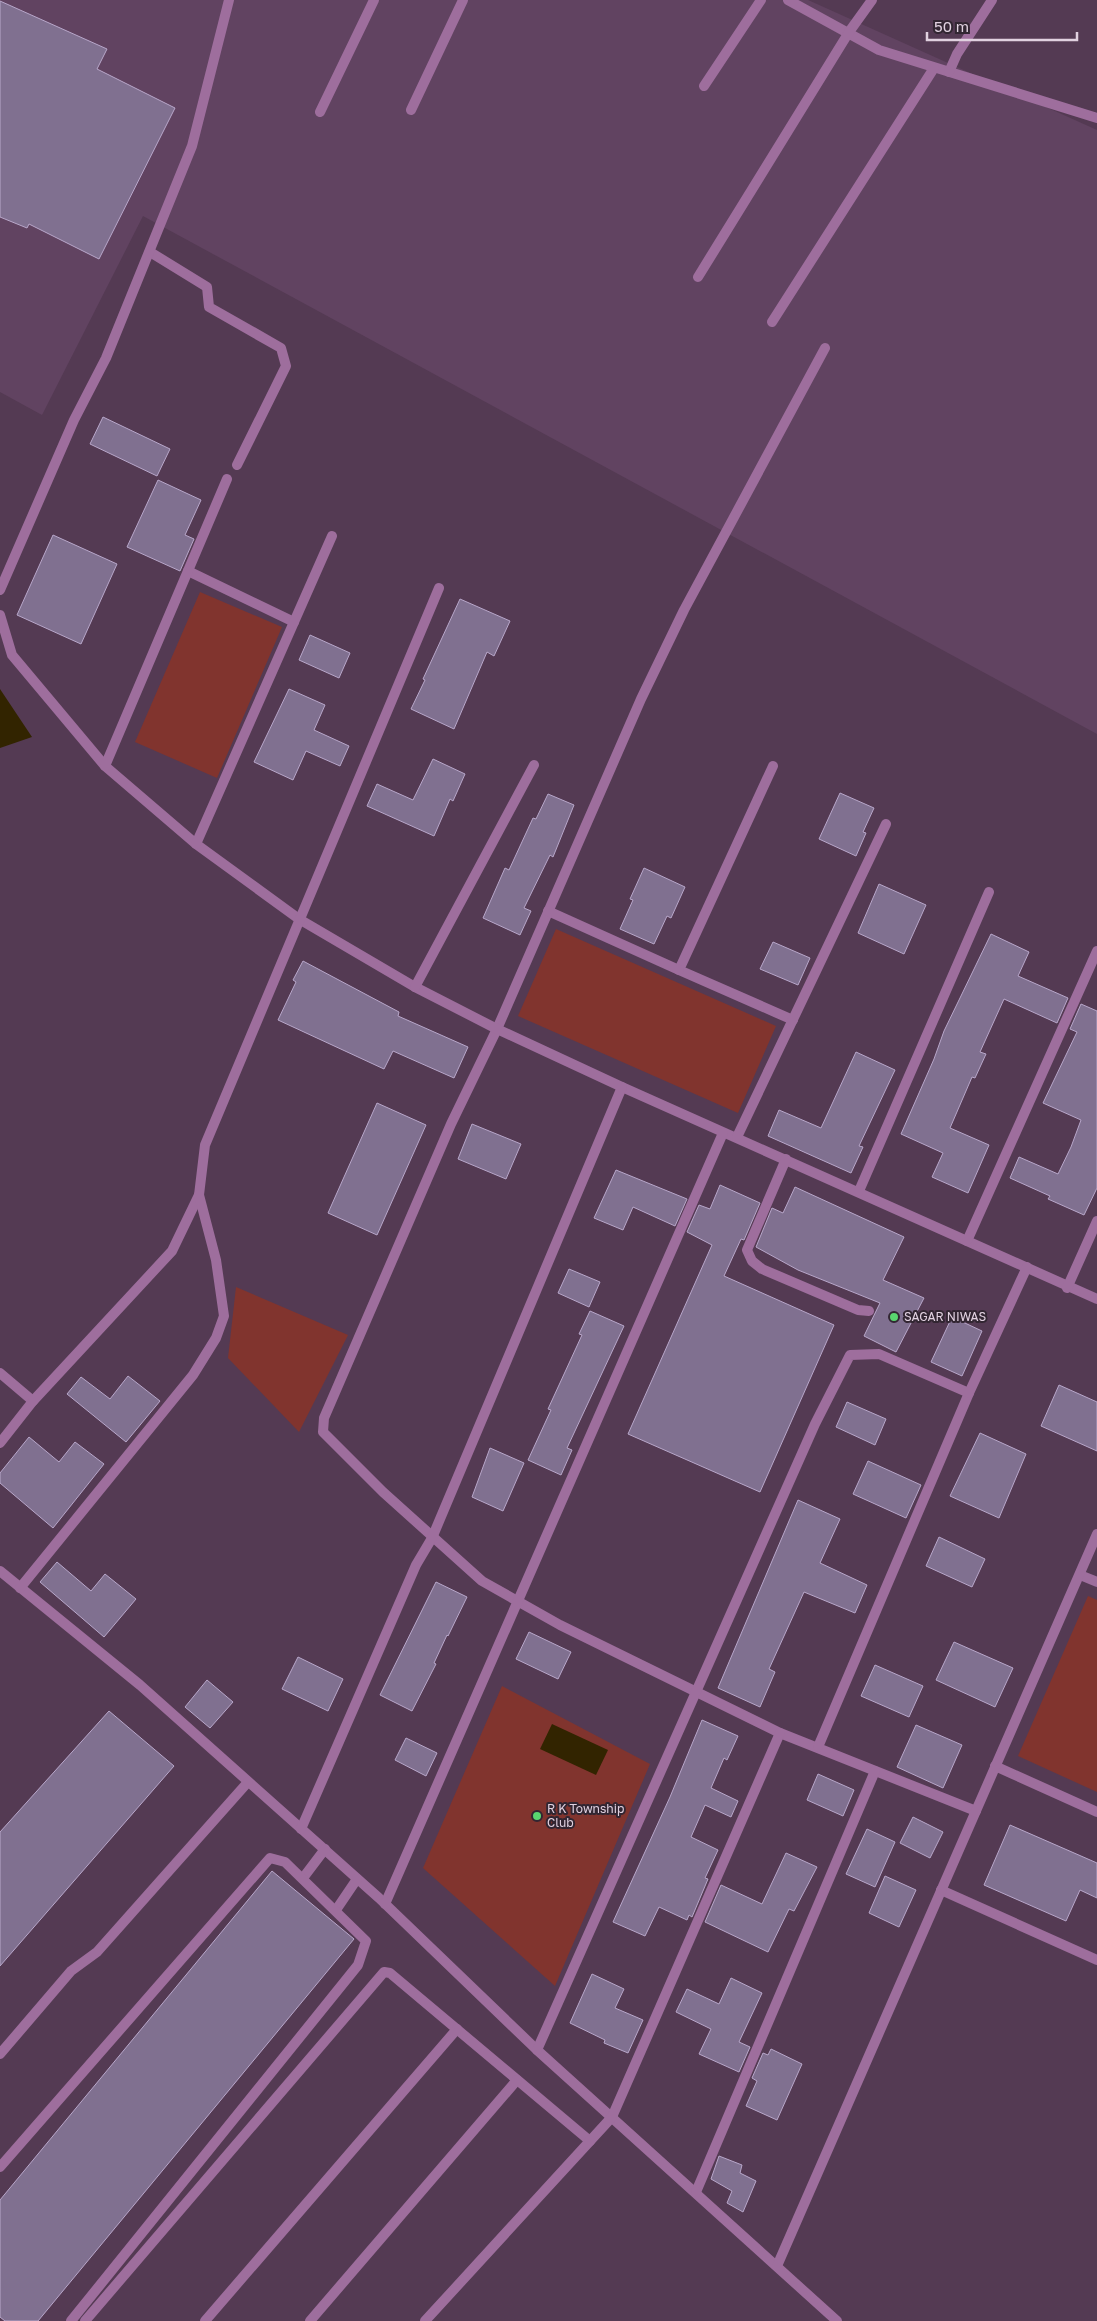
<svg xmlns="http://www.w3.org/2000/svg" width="1097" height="2321" viewBox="0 0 1097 2321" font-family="'Golos Text',sans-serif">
	<rect width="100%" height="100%" fill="#543a53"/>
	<path fill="#614361" d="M0,0H808L1097,130V734L143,216L42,415L0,392Z"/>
	<g fill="#81342e">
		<path d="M200,592L282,627L217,778L135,742Z"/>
		<path d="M556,929L776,1026L738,1113L518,1016Z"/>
		<path d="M236,1287L348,1335L299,1432L228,1358Z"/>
		<path d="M1088,1596L1097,1600V1792L1018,1756Z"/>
		<path d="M502,1686L650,1764L555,1986L423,1868Z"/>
	</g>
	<g fill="#322400">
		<path d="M0,689L32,737L0,748Z"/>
		<path d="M552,1724L608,1750L596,1775L540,1749Z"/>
	</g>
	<g fill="#807090" stroke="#b8a7ca">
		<path d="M0,1L107,49L97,69L175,108L99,259L29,224L27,228L0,217Z"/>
		<path d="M103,417L170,449L157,476L90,444Z"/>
		<path d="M158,480L201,500L185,535L194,539L180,571L127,547Z"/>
		<path d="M53,535L117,564L81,644L17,615Z"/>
		<path d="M460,599L510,621L494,656L487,652L454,729L411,709L425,680L423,679Z"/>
		<path d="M310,635L350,653L339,678L299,660Z"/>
		<path d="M289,689L325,705L314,730L349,746L340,766L306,751L293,780L254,762Z"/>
		<path d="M433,759L465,774L453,801L450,799L434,836L367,806L377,784L413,800Z"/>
		<path d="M840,793L874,808L863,832L866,833L856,856L819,839Z"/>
		<path d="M548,794L574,805L553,857L550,855L524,908L531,911L520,935L483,918L505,868L509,870L533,818L536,819Z"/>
		<path d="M644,868L685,887L671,918L667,916L654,944L620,929L633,900L630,899Z"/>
		<path d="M879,884L926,905L904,954L858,933Z"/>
		<path d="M991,934L1029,952L1018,976L1068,998L1057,1023L1004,999L980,1052L986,1054L975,1078L972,1077L950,1128L989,1145L968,1193L932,1177L943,1153L901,1134L934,1059L944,1031Z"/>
		<path d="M773,942L810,958L798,985L760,969Z"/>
		<path d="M303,961L399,1012L398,1016L468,1047L454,1078L393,1051L384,1069L278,1020L296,982L293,980Z"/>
		<path d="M1081,1004L1097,1011V1188L1084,1215L1048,1199L1050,1196L1010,1178L1019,1157L1058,1174L1071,1147L1081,1120L1043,1103L1077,1032L1070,1029Z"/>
		<path d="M856,1052L895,1070L859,1146L863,1147L851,1173L768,1136L779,1110L821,1128Z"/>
		<path d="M377,1103L426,1125L377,1235L328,1213Z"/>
		<path d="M472,1124L521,1144L506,1179L458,1159Z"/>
		<path d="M616,1170L687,1199L675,1226L633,1207L623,1230L594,1218Z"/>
		<path d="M720,1185L760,1203L744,1240L741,1239L724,1276L834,1325L760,1492L628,1434L712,1245L687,1232L699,1205L710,1209Z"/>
		<path d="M795,1187L904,1237L883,1280L924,1298L896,1352L864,1336L880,1303L798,1270L756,1247L772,1208L783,1213Z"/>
		<path d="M569,1269L600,1282L589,1307L558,1293Z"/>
		<path d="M590,1311L624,1326L567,1448L572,1450L561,1475L528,1460L551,1410L548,1409L582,1335L579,1334Z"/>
		<path d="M952,1317L982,1331L962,1376L931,1362Z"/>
		<path d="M128,1376L160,1401L126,1442L67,1394L81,1377L110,1399Z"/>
		<path d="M1059,1385L1097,1402V1451L1041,1426Z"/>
		<path d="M847,1402L886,1419L875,1445L836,1427Z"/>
		<path d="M980,1433L1026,1454L999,1518L950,1496Z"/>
		<path d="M29,1437L59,1462L75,1442L104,1464L53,1528L0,1483V1473Z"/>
		<path d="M490,1448L524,1463L503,1511L472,1497Z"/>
		<path d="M868,1461L921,1485L906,1518L853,1494Z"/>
		<path d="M798,1500L840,1519L820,1563L867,1585L855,1613L804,1592L769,1669L775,1672L760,1707L718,1688Z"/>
		<path d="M939,1537L985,1559L972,1587L926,1566Z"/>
		<path d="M57,1562L91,1591L105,1574L136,1599L104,1637L40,1582Z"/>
		<path d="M436,1582L467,1597L448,1636L447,1635L434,1663L436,1664L412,1711L380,1695Z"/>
		<path d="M529,1632L571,1652L558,1679L516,1659Z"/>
		<path d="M954,1642L1013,1668L995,1707L936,1680Z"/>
		<path d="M298,1657L343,1679L328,1711L282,1689Z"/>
		<path d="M875,1665L923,1686L909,1717L861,1696Z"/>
		<path d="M207,1680L233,1702L210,1728L185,1707Z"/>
		<path d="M109,1711L174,1766L0,1966V1832Z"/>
		<path d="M702,1720L738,1736L727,1760L724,1758L711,1788L738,1801L731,1817L705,1805L691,1837L718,1850L705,1878L708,1879L692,1917L689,1915L687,1920L659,1907L645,1936L613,1922L670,1797Z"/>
		<path d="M916,1725L962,1745L943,1788L897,1767Z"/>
		<path d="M406,1738L437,1753L426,1776L395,1760Z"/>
		<path d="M818,1774L854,1790L843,1816L807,1800Z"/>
		<path d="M913,1817L943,1832L930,1858L900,1843Z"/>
		<path d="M1010,1825L1097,1863V1898L1080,1890L1066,1921L984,1885Z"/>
		<path d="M867,1829L895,1842L875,1887L846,1874Z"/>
		<path d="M786,1853L817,1867L794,1911L789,1909L768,1952L705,1922L721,1885L762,1904Z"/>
		<path d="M272,1871L354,1939L38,2321H5L0,2317V2200Z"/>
		<path d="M885,1876L916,1890L899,1927L869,1913Z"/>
		<path d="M592,1974L624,1989L615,2008L643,2020L628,2053L604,2043L605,2040L570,2023Z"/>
		<path d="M731,1978L762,1993L739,2042L750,2047L739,2072L699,2054L711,2029L676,2012L687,1989L719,2004Z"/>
		<path d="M771,2049L802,2064L777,2120L746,2106L757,2081L752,2078L763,2053L768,2055Z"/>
		<path d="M719,2156L742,2165L740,2173L756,2181L743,2212L727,2203L732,2191L711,2179Z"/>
	</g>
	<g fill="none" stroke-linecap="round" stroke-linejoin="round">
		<path stroke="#9e6e9d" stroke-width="10" d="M150,252L207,287L209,307L281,348L286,366L237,465"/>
		<g stroke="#9e6e9d" stroke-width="10">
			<path d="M788,0L879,50L1097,118"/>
			<path d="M949,72L957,54L992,0"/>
			<path d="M704,86L761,0"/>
			<path d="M411,110L463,0"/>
			<path d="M320,112L374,0"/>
			<path d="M698,277L849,32L872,0"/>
			<path d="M772,322L934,68"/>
			<path d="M825,348L684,610L641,699L497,1029L451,1124L324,1418L323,1432L383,1492L482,1581L560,1625L780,1733L976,1811"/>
			<path d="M188,571L294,622"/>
			<path d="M0,590L74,420L106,358L192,146L229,0"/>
			<path d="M0,615L12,655L105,766L196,844L299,919L415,987L497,1029L622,1087L1097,1299"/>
			<path d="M105,766L227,479"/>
			<path d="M773,766L679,970L793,1020"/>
			<path d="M196,844L332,536"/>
			<path d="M548,911L679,970"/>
			<path d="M415,987L534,765"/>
			<path d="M737,1137L886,824"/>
			<path d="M786,1159L747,1250L752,1261L762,1269L858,1310L869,1311"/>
			<path d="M859,1191L989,892"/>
			<path d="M967,1241L1097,951"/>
			<path d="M1067,1288L1097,1221"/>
			<path d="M0,1373L33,1401"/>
			<path d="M0,1443L33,1401L172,1251L199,1195L205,1145L439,588"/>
			<path d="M0,1571L140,1685L379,1898L537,2050L837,2321"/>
			<path d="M1080,1575L1097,1582"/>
			<path d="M20,1588L193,1375L216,1338L224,1316L216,1260L199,1195"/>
			<path d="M818,1747L969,1393L1027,1267"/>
			<path d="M995,1766L1097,1812"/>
			<path d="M301,1829L416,1565L432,1538L622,1087"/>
			<path d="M303,1878L325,1849"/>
			<path d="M941,1890L1097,1960"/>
			<path d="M385,1904L723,1133"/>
			<path d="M336,1910L357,1879"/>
			<path d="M537,2050L815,1424L850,1355L879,1354L969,1393"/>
			<path d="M0,2054L71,1971L97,1952L248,1782"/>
			<path d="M0,2167L270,1858L285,1862L366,1941L358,1965L71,2321"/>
			<path d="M696,2192L875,1771"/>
			<path d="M777,2266L1097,1534"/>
			<path d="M85,2321L384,1972L390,1973L590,2141"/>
			<path d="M205,2321L457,2029"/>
			<path d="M310,2321L517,2080"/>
			<path d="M425,2321L612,2117L780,1733"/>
		</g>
	</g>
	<g fill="#59d56f" stroke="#322632" stroke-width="2">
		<circle cx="894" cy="1317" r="5"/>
		<circle cx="537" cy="1816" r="5"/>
	</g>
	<g text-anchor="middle" stroke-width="4" stroke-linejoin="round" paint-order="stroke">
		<g font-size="12" fill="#e1d1e0" stroke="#322632" text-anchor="start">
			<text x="904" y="1321">SAGAR NIWAS</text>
			<text x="547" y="1813">R K Township<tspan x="547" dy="14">Club</tspan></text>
		</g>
	</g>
	<path d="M927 32v8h150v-8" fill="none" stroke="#e1d1e0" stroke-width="2.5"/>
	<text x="934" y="32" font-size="15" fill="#e1d1e0" stroke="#322632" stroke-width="4" paint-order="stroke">50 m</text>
</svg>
